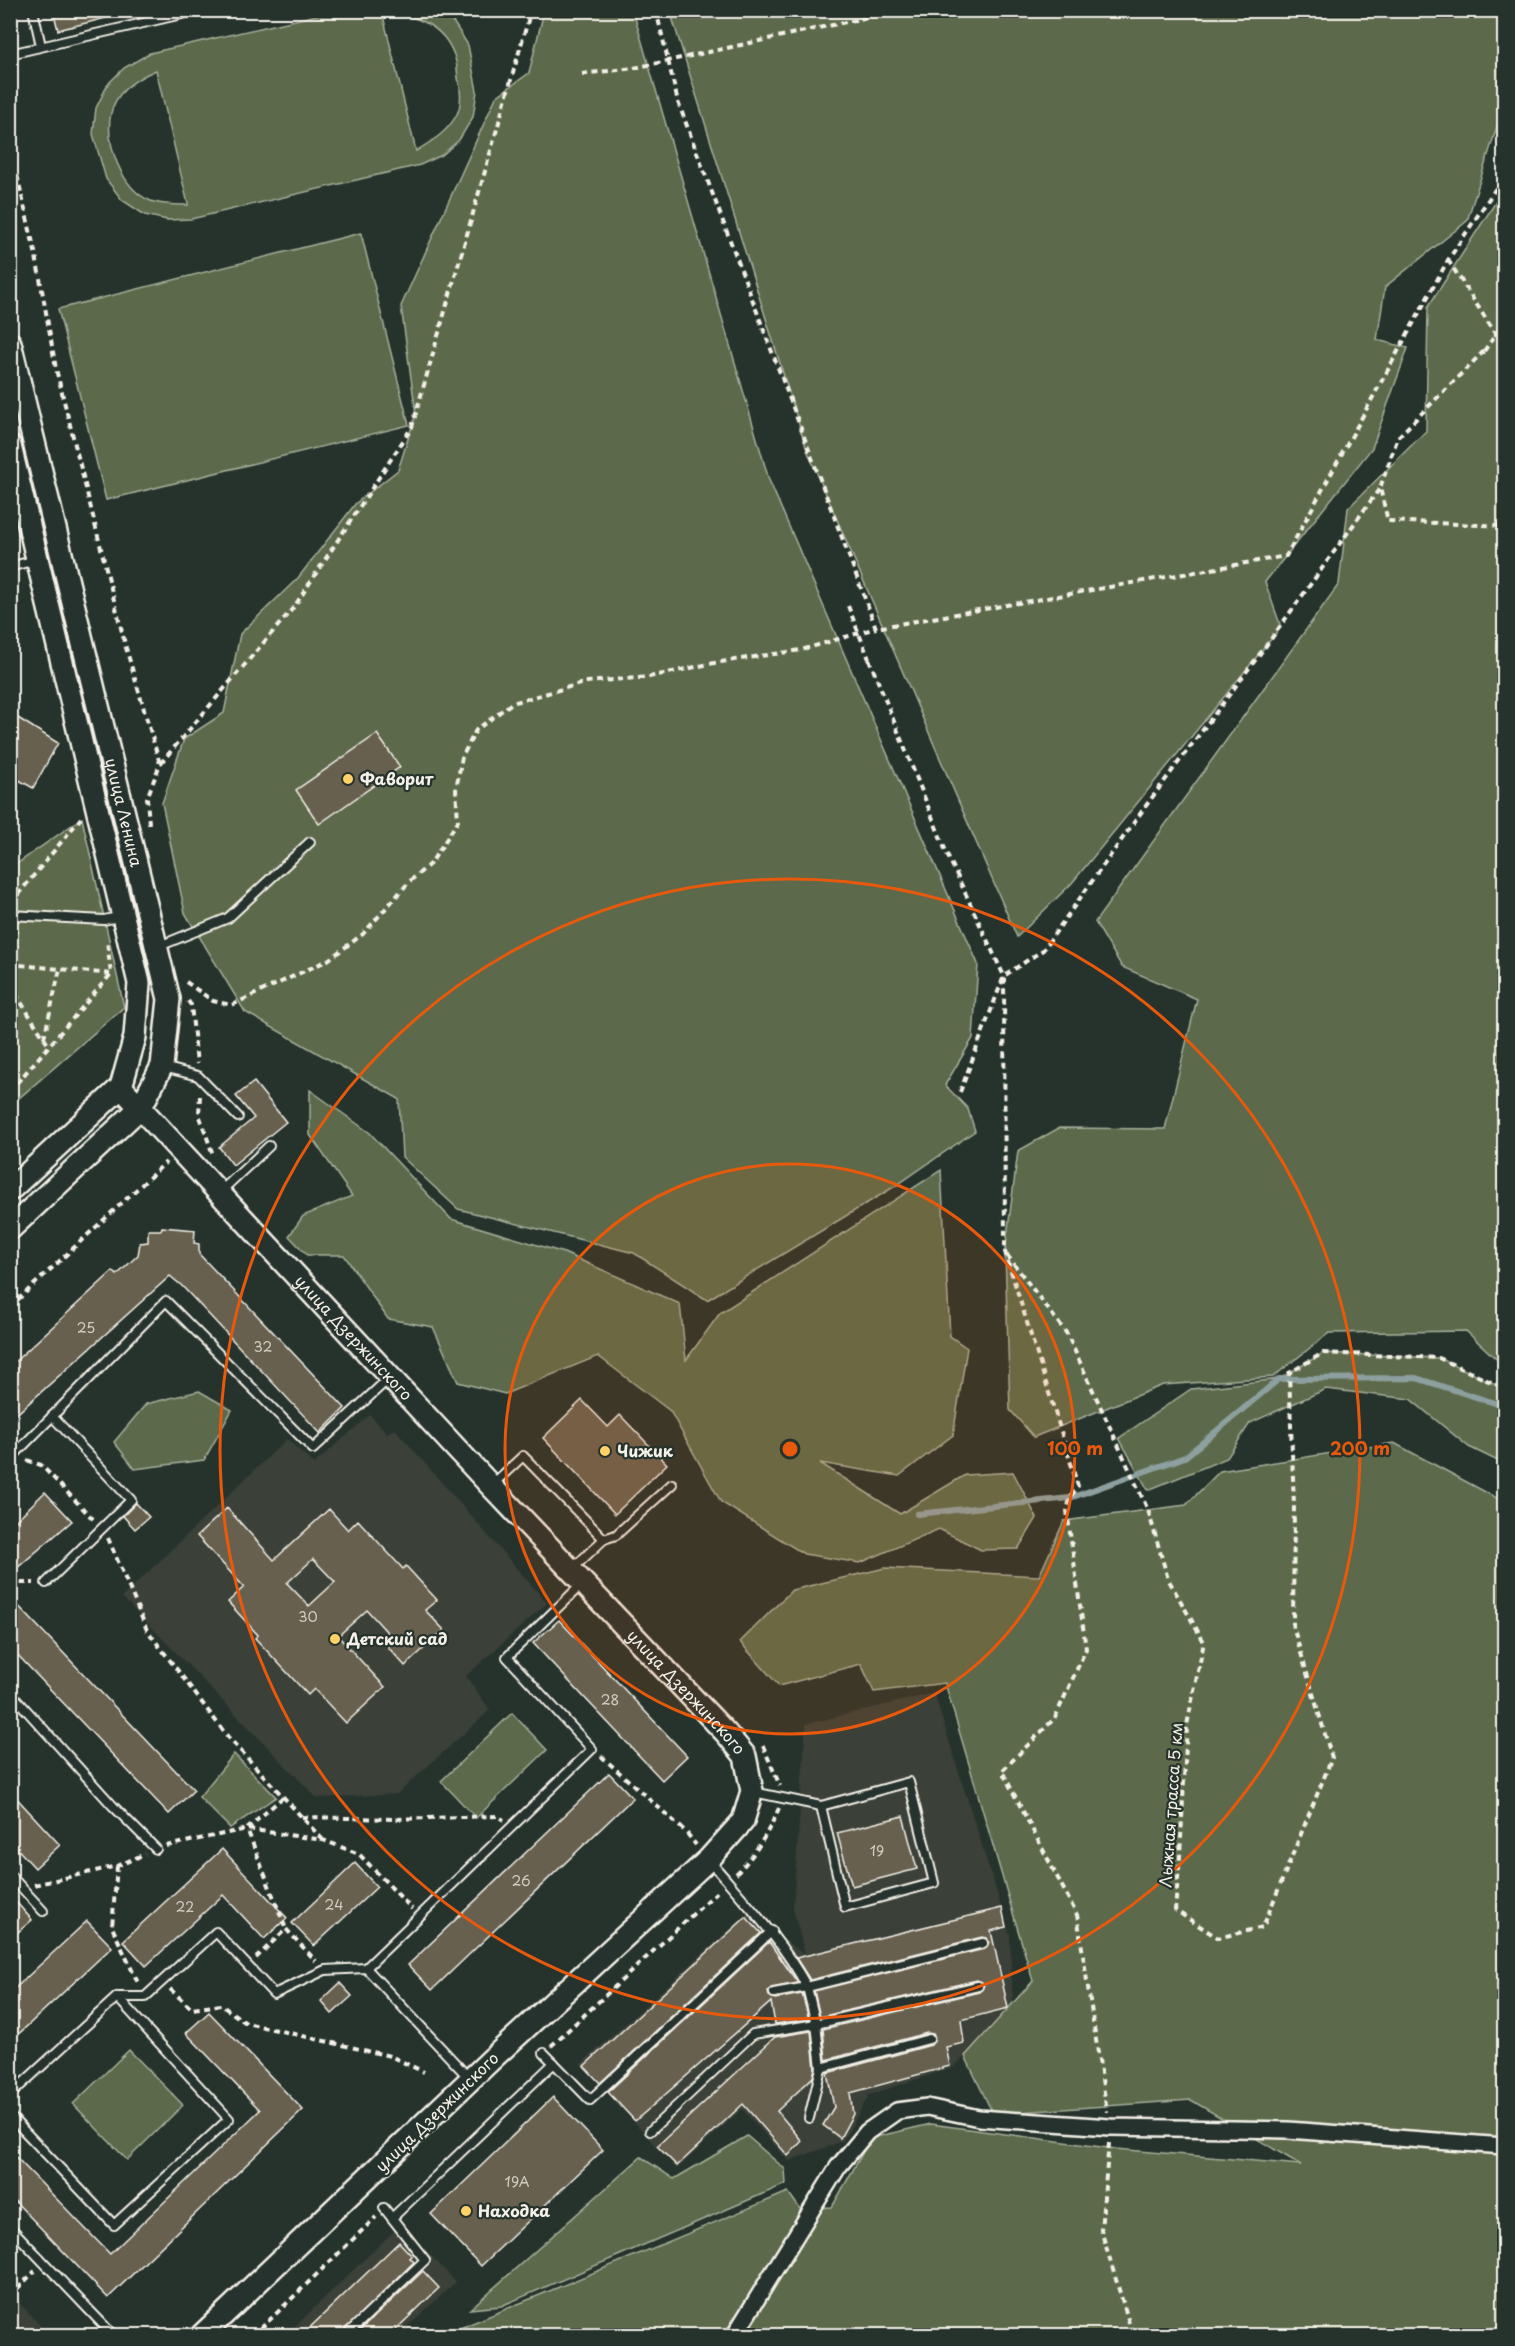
<svg xmlns="http://www.w3.org/2000/svg" width="1515" height="2346" viewBox="0 0 1515 2346" font-family="'Playpen Sans',sans-serif">
	<rect width="100%" height="100%" fill="#26332d"/>
	<filter id="ink" filterUnits="userSpaceOnUse"><feTurbulence type="fractalNoise" baseFrequency=".0167" numOctaves="2"/><feDisplacementMap in="SourceGraphic" scale="12" xChannelSelector="R" yChannelSelector="G"/><feConvolveMatrix kernelMatrix="1 2 1 2 8 2 1 2 1" color-interpolation-filters="sRGB"/></filter>
	<g filter="url(#ink)">
		<g fill="#3a4137">
			<path d="M370,1415L387,1433L395,1429L547,1603L466,1676L490,1710L397,1794L317,1798L122,1597L287,1439L314,1464Z"/>
			<path d="M934,1693L1010,1935L1013,2009L954,2067L869,2095L843,2141L789,2161L742,2109L677,2169L581,2064L748,1913L805,1955L793,1908L806,1724Z"/>
			<path d="M401,2224L456,2282L398,2335L285,2336Z"/>
			<path d="M11,2294L49,2335H11Z"/>
		</g>
		<g fill="#5c6b4c" stroke="#a8ae9a" stroke-width="1.5" fill-rule="evenodd">
			<path d="M339,10L437,11L454,23L468,45L477,91L473,117L459,140L442,155L420,165L191,219L167,220L145,215L122,200L106,179L93,134L96,108L108,84L124,68L150,53ZM383,16C413,12 443,25 454,55C457,62 457,70 458,78C461,88 462,104 457,114C448,132 432,141 416,151ZM156,70L188,204V205C176,205 162,205 151,201C122,190 104,142 111,113C116,91 137,78 156,70Z"/>
			<path d="M544,11H633L769,480L978,964L973,1038L945,1085L968,1109L975,1131L897,1185L707,1300L634,1253L458,1209L402,1157L399,1099L245,1012L185,913L162,803L184,739L224,713L240,634L298,578L356,503L398,470L416,414L401,306L496,97L529,73Z"/>
			<path d="M670,11H1504V105L1467,221L1385,287L1377,340L1408,348L1372,448L1265,582L1281,627L1072,883L1017,937L807,450Z"/>
			<path d="M1504,189V1366L1466,1331L1329,1333L1273,1377L1163,1385L1034,1437L1010,1410L1005,1252L1018,1151L1059,1128L1165,1129L1197,999L1122,967L1095,922L1339,584L1348,508L1426,431L1428,307Z"/>
			<path d="M361,233L409,425L106,500L58,309Z"/>
			<path d="M82,818L124,1007L11,1105V868Z"/>
			<path d="M310,1090L370,1133L451,1219L564,1253L680,1304L686,1360L720,1313L941,1170L950,1336L967,1348L953,1435L899,1476L820,1463L900,1514L965,1475L1013,1472L1037,1518L1018,1549L981,1550L939,1529L860,1563L804,1554L721,1502L670,1411L598,1356L505,1394L458,1382L433,1327L388,1319L344,1255H307L289,1236L303,1216L352,1196L310,1135Z"/>
			<path d="M1323,1353L1439,1358L1504,1388V1464L1469,1447L1410,1399L1326,1389L1250,1423L1227,1458L1148,1490L1119,1438L1191,1389L1279,1379Z"/>
			<path d="M199,1391L232,1410L204,1460L135,1469L114,1442L146,1404Z"/>
			<path d="M1394,1443L1504,1502V2335L441,2336L788,2192L800,2209L832,2207L871,2138L931,2124L1116,2149L1301,2165L1191,2100L993,2114L965,2056L1033,1981L945,1683L874,1692L861,1664L779,1686L740,1642L792,1590L885,1568L1039,1576L1064,1521L1186,1505L1220,1471Z"/>
			<path d="M512,1713L547,1750L476,1818L441,1781Z"/>
			<path d="M234,1754L276,1797L230,1828L199,1797Z"/>
			<path d="M129,2050L183,2105L127,2160L73,2104Z"/>
			<path d="M747,2136L785,2169L786,2184L501,2306L470,2309L641,2157L674,2179Z"/>
		</g>
		<g fill="none" stroke-linecap="round" stroke-linejoin="round">
			<path stroke="#8d9f9f" stroke-width="6" d="M917,1514L1070,1498L1185,1457L1279,1379L1416,1378L1504,1406"/>
		</g>
		<g fill="#67614f" stroke="#f4f1e8" stroke-width="1.5" fill-rule="evenodd">
			<path d="M53,10H113L114,16L58,30Z"/>
			<path d="M10,713L58,743L33,788L10,775Z"/>
			<path d="M377,734L400,767L319,824L296,790Z"/>
			<path d="M254,1082L286,1122L233,1165L219,1147L254,1118L236,1096Z"/>
			<path d="M162,1227L195,1230L194,1243L199,1244V1254L345,1408L320,1433L182,1286L170,1276L10,1420V1366L113,1271L117,1275L138,1255L140,1243L148,1242V1230H161Z"/>
			<path d="M582,1400L608,1427L620,1415L667,1464L615,1514L543,1438Z"/>
			<path d="M45,1492L72,1521L10,1574V1526Z"/>
			<path d="M136,1503L149,1517L135,1529L123,1516Z"/>
			<path d="M227,1508L274,1560L329,1509L348,1530L358,1520L403,1569L406,1566L437,1600L425,1610L444,1630L405,1666L388,1647L395,1641L367,1610L338,1636L385,1687L346,1723L314,1689L308,1695L255,1638L258,1635L228,1602L244,1587L197,1536ZM313,1559L335,1582L309,1606L287,1583Z"/>
			<path d="M10,1597L194,1790L169,1814L10,1647Z"/>
			<path d="M559,1620L687,1756L662,1780L533,1643Z"/>
			<path d="M609,1773L633,1798L432,1990L408,1965Z"/>
			<path d="M10,1791L60,1845L35,1868L10,1841Z"/>
			<path d="M903,1816L917,1869L852,1886L837,1833Z"/>
			<path d="M222,1849L287,1918L264,1939L223,1895L146,1966L123,1941Z"/>
			<path d="M355,1863L377,1887L314,1946L292,1923Z"/>
			<path d="M10,1895L32,1920L10,1939Z"/>
			<path d="M1002,1908L1006,1927L991,1931L1008,2008L961,2020L964,2043L946,2047L950,2066L850,2093L853,2114L840,2138L823,2125L834,2107L827,2073L931,2045L935,2038L933,2034L927,2033L826,2060L823,2029L979,1992L984,1985L982,1982L977,1980L820,2017L814,1991L984,1949L989,1942L987,1938L982,1937L810,1980L796,1958Z"/>
			<path d="M746,1917L761,1933L600,2083L584,2066Z"/>
			<path d="M87,1921L112,1947L10,2042V1993Z"/>
			<path d="M769,1942L798,1983L771,1988L768,1992L769,1996L775,1999L802,1994L809,2019L775,2024L771,2002L635,2121L608,2092Z"/>
			<path d="M340,1983L352,1996L332,2014L321,2001Z"/>
			<path d="M209,2012L303,2110L108,2298L10,2196V2151L110,2254L260,2110L186,2033Z"/>
			<path d="M811,2031L815,2068L813,2077L777,2111L802,2141L788,2156L743,2104L677,2166L657,2146L775,2037Z"/>
			<path d="M553,2097L603,2150L481,2266L431,2214Z"/>
			<path d="M399,2242L412,2256L410,2258L414,2262L339,2336H301Z"/>
			<path d="M423,2271L439,2288L389,2336H354Z"/>
		</g>
		<g fill="none" stroke-linecap="round" stroke-linejoin="round">
			<g stroke="#f4f1e8" stroke-width="12">
				<g id="lane">
					<path d="M33,10L41,46"/>
					<path d="M10,54L199,10"/>
					<path d="M10,567L35,560"/>
					<path d="M10,915L104,920L123,916"/>
					<path d="M157,947L228,918L310,842"/>
					<path d="M163,1067L198,1076L238,1117"/>
					<path d="M220,1192L269,1146"/>
					<path d="M10,1459L166,1301L313,1449L388,1379"/>
					<path d="M492,1485L523,1456L604,1539L571,1570"/>
					<path d="M604,1539L616,1535L672,1484"/>
					<path d="M46,1583L131,1500L52,1416"/>
					<path d="M10,1692L113,1806L156,1849"/>
					<path d="M753,1792L821,1806L909,1782L934,1883L845,1907L821,1806"/>
					<path d="M710,1861C745,1902 781,1939 807,1987L983,1943"/>
					<path d="M10,1875L43,1911"/>
					<path d="M366,1968L592,1749L507,1657L582,1584"/>
					<path d="M774,1993L807,1987L816,2024L978,1986"/>
					<path d="M544,2053L590,2100L772,1931"/>
					<path d="M10,2095L117,1997"/>
					<path d="M10,2116L114,2225L229,2119L117,1997H145L216,1932L274,1994L325,1970L366,1968L470,2079"/>
					<path d="M809,2118L821,2068"/>
					<path d="M650,2131L753,2034L816,2024L821,2068L929,2039"/>
					<path d="M392,2218L554,2063"/>
					<path d="M10,2227L114,2336"/>
					<path d="M10,2330L16,2336"/>
					<path d="M345,2336L425,2260L384,2208"/>
				</g>
			</g>
			<g stroke="#f4f1e8" stroke-width="20">
				<path id="street" d="M734,2336L838,2167L867,2132L897,2111L927,2107L979,2118L1110,2127L1288,2130L1504,2146"/>
			</g>
			<g stroke="#f4f1e8" stroke-width="26">
				<g id="secondary">
					<path id="s1" d="M10,343L169,999L162,1066L141,1107L10,1229"/>
					<path d="M10,446L139,983L135,1037L121,1087L10,1190"/>
					<path id="s2" d="M121,1087L491,1486L726,1733L745,1756L752,1791L743,1821L709,1859L494,2057L201,2336"/>
				</g>
			</g>
			<g stroke="#f4f1e8" stroke-width="4" stroke-dasharray="6 4.5" stroke-linecap="butt">
				<path d="M656,10L678,102L876,628L1286,556L1448,260L1504,176"/>
				<path d="M686,57L901,10"/>
				<path d="M582,74L634,68"/>
				<path d="M10,145L36,256L56,369L126,648L160,764"/>
				<path d="M1448,260L1504,347"/>
				<path d="M1484,351L1398,437L1380,488L1388,521L1504,526"/>
				<path d="M869,659L947,854L1004,976L1005,1252L1078,1486L1070,1498L1067,1511L1086,1649L1055,1718L1002,1771L1077,1915L1107,2112"/>
				<path d="M149,824L147,798L160,764L294,607L412,427L531,10"/>
				<path d="M11,903L81,818"/>
				<path d="M10,964L111,974"/>
				<path d="M15,965L16,926"/>
				<path d="M186,982L213,1001L232,1005L328,960L363,934L409,882L431,863L458,821L456,789L462,757L476,730L512,703L587,682L649,677L714,663L801,650L876,628"/>
				<path d="M10,985L49,1046"/>
				<path d="M188,1001L191,1005L197,1064"/>
				<path d="M44,1038L60,969"/>
				<path d="M10,1091L111,974L107,941"/>
				<path d="M960,1092L1004,976L1043,950L1145,807L1271,639L1380,488"/>
				<path d="M200,1096L199,1114L213,1155"/>
				<path d="M1007,1255L1067,1334L1148,1510L1168,1579L1204,1642L1187,1725L1180,1856L1175,1910L1218,1938L1263,1927L1332,1758L1293,1626L1294,1505L1289,1373L1323,1353L1439,1358L1504,1388"/>
				<path d="M10,1307L166,1162"/>
				<path d="M27,1460L41,1465L94,1520"/>
				<path d="M108,1538L147,1630L228,1737L323,1840"/>
				<path d="M10,1583H34"/>
				<path d="M763,1746L780,1786"/>
				<path d="M601,1756L686,1832L696,1845"/>
				<path d="M283,1797L247,1829L286,1929"/>
				<path d="M302,1817L394,1819L497,1816L504,1820"/>
				<path d="M166,1846L247,1829L323,1840L359,1854L412,1909"/>
				<path d="M117,1866L112,1927L139,1985"/>
				<path d="M736,1874C755,1855 768,1833 779,1808"/>
				<path d="M34,1885L117,1866L145,1854"/>
				<path d="M256,1958L286,1929L316,1961"/>
				<path d="M170,1989L192,2009L221,2005L246,2023L390,2056L424,2072"/>
				<path d="M551,2046L719,1890"/>
				<path d="M1109,2143L1101,2230L1133,2336"/>
				<path d="M10,2296L35,2271"/>
				<path d="M253,2336L376,2217"/>
			</g>
			<use href="#lane" stroke="#26332d" stroke-width="8"/>
			<use href="#street" stroke="#26332d" stroke-width="15"/>
			<use href="#secondary" stroke="#26332d" stroke-width="21"/>
			<g stroke="#f4f1e8" stroke-width="4" stroke-dasharray="6 4.5" stroke-linecap="butt">
				<path d="M634,68L686,57"/>
				<path d="M1484,351L1504,323"/>
				<path d="M848,606L869,659"/>
			</g>
		</g>
	</g>
	<circle cx="790" cy="1449" r="285" fill="#e8590c" fill-opacity=".12"/>
	<g fill="none" stroke="#e8590c" stroke-width="3">
		<circle cx="790" cy="1449" r="285"/>
		<circle cx="790" cy="1449" r="570"/>
	</g>
	<g fill="#ffd166" stroke="#26332d" stroke-width="2">
		<circle cx="348" cy="779" r="6"/>
		<circle cx="605" cy="1451" r="6"/>
		<circle cx="335" cy="1639" r="6"/>
		<circle cx="466" cy="2211" r="6"/>
	</g>
	<g text-anchor="middle" stroke-width="4.5" stroke-linejoin="round" paint-order="stroke">
		<g font-size="14" fill="#d1cdc2">
			<text x="86" y="1333">25</text>
			<text x="263" y="1352">32</text>
			<text x="308" y="1622">30</text>
			<text x="610" y="1705">28</text>
			<text x="877" y="1856">19</text>
			<text x="521" y="1886">26</text>
			<text x="334" y="1910">24</text>
			<text x="185" y="1912">22</text>
			<text x="517" y="2187">19А</text>
		</g>
		<g font-size="16" font-weight="bold" fill="#f4f1e8" stroke="#26332d" text-anchor="start">
			<text x="360" y="785">Фаворит</text>
			<text x="617" y="1457">Чижик</text>
			<text x="347" y="1645">Детский сад</text>
			<text x="478" y="2217">Находка</text>
		</g>
		<g font-size="16" fill="#f4f1e8" stroke="#26332d">
			<text dy="6" stroke="none"><textPath href="#s1" startOffset="483">улица Ленина</textPath></text>
			<text dy="6" stroke="none"><textPath href="#s2" startOffset="342">улица Дзержинского</textPath></text>
			<text dy="6" stroke="none"><textPath href="#s2" startOffset="828">улица Дзержинского</textPath></text>
			<text transform="translate(1171 1805) rotate(-86)" y="6">Лыжная трасса 5 км</text>
			<text transform="translate(437 2112) rotate(-44)" y="6">улица Дзержинского</text>
		</g>
	</g>
	<circle cx="790" cy="1449" r="9" fill="#e8590c" stroke="#26332d" stroke-width="3"/>
	<g font-size="18" text-anchor="middle" font-weight="bold" fill="#e8590c" stroke="#26332d" stroke-width="4.5" stroke-linejoin="round" paint-order="stroke">
		<text x="1075" y="1455">100 m</text>
		<text x="1360" y="1455">200 m</text>
	</g>
	<rect width="1515" height="2346" fill="none" stroke="#26332d" stroke-width="36"/>
	<rect x="18" y="18" width="1479" height="2310" fill="none" stroke="#f4f1e8" stroke-width="2" filter="url(#ink)"/>
</svg>
